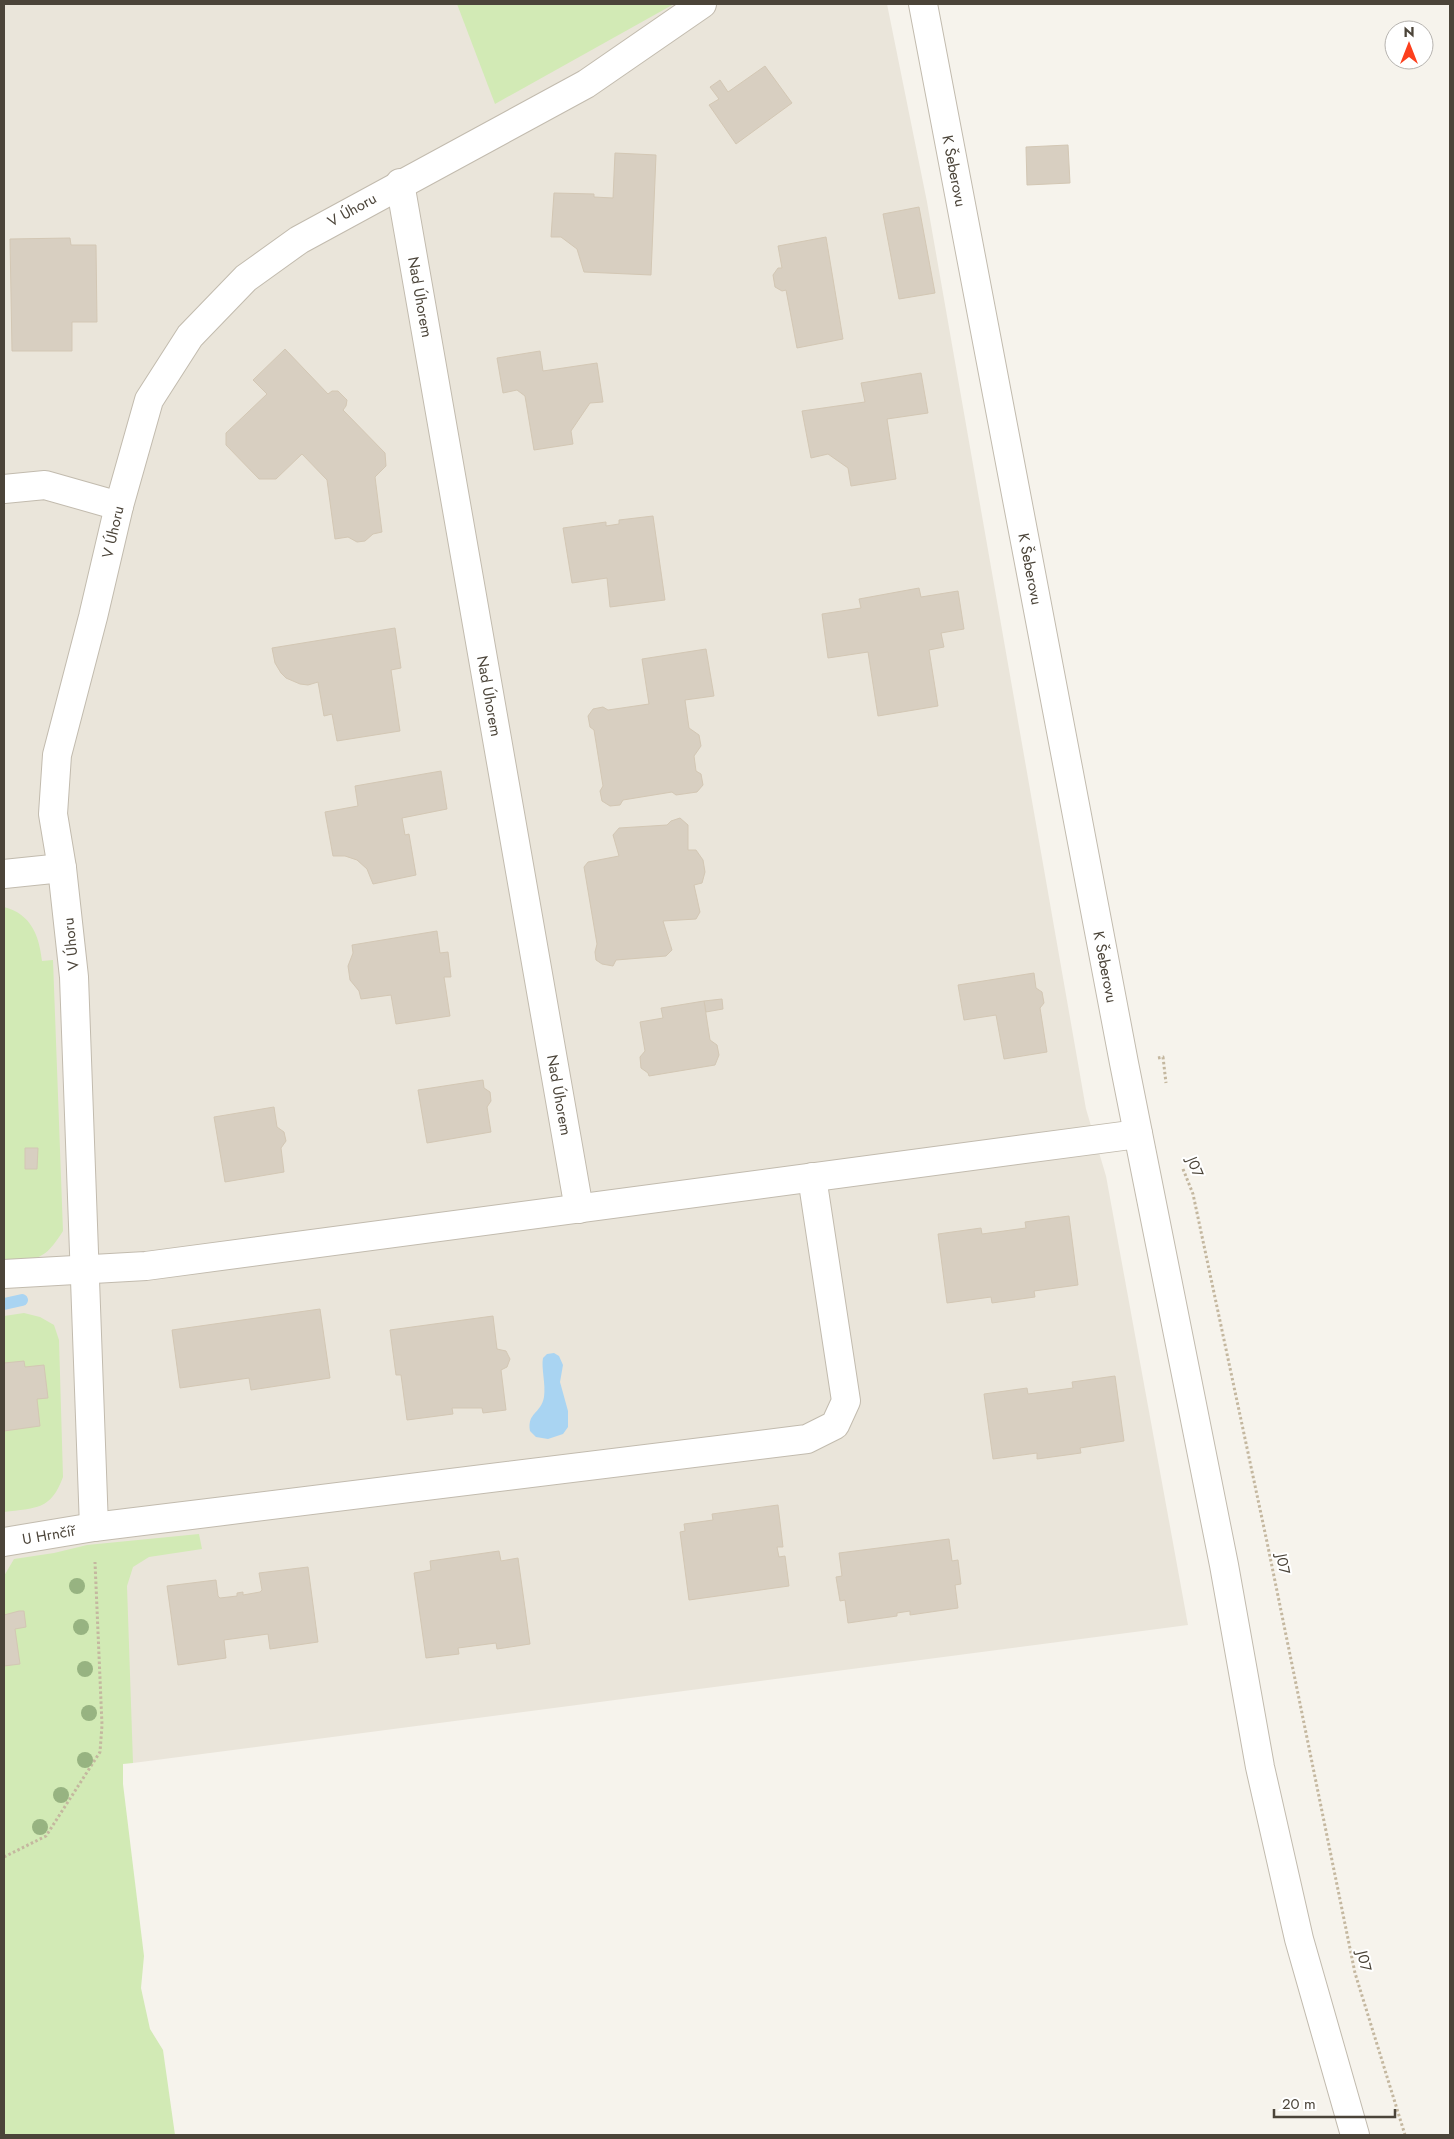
<svg xmlns="http://www.w3.org/2000/svg" width="1454" height="2139" viewBox="0 0 1454 2139" font-family="Jost,sans-serif">
	<rect width="100%" height="100%" fill="#f6f3ec"/>
	<path fill="#eae5da" d="M4,4H887L927,202L1086,1109L1106,1176L1188,1625L133,1763L73,1749L4,1754Z"/>
	<g fill="#d2eab5">
		<path d="M457,4H674L495,104Z"/>
		<path d="M4,907C31,914 39,935 42,961L53,960L63,1231C44,1261 38,1259 4,1262Z"/>
		<path d="M24,1313L40,1317L54,1325L59,1340L63,1477C51,1510 36,1508 4,1512V1316Z"/>
		<path d="M199,1534L202,1549L149,1557L133,1567L127,1586L133,1763L123,1764V1784L144,1956L141,1988L150,2029L163,2050L175,2135H4V1576L14,1559L54,1553L87,1545Z"/>
	</g>
	<path fill="#a9d4f2" d="M554,1353L559,1356L563,1365L560,1382L568,1411V1427L563,1434L548,1439L536,1437L530,1431C527,1412 541,1414 544,1397C546,1385 541,1367 543,1358L547,1354Z"/>
	<g fill="none" stroke-linecap="round" stroke-linejoin="round">
		<path stroke="#a9d4f2" stroke-width="12" d="M4,1304L22,1300"/>
	</g>
	<g fill="#d8cfc1" stroke="#d3c7b4">
		<path d="M765,66L792,103L736,144L709,105L719,99L710,87L720,80L728,92Z"/>
		<path d="M1068,145L1070,183L1027,185L1026,147Z"/>
		<path d="M615,153L656,155L651,275L584,272L577,249L561,237H551L554,193L594,194V197L613,198Z"/>
		<path d="M919,207L935,293L899,299L883,214Z"/>
		<path d="M826,237L843,339L797,348L786,290L782,291L775,287L773,275L778,268H782L778,246Z"/>
		<path d="M70,238L71,245H96L97,322H72V351H12L10,239Z"/>
		<path d="M285,349L328,394L332,391H338L347,400L346,406L343,410L385,453L386,466L375,477L382,532L373,534L365,541L357,542L348,537L335,539L327,480L302,454L276,479H259L226,445V433L267,394L253,380Z"/>
		<path d="M540,351L543,371L597,363L603,402L590,403L571,431L573,444L534,450L525,396L517,390L503,393L497,358Z"/>
		<path d="M921,373L928,413L887,419L896,479L851,486L848,468L828,454L811,458L802,411L865,402L861,383Z"/>
		<path d="M653,516L665,600L610,607L607,578L572,583L563,528L606,522V526L619,524V520Z"/>
		<path d="M919,588L921,597L958,591L964,629L941,633L944,647L929,650L938,706L878,716L868,652L828,658L822,614L861,608L859,599Z"/>
		<path d="M395,628L401,668L391,670L400,731L337,741L332,714L324,716L318,682L308,685L300,684L286,678L281,673L275,663L272,648Z"/>
		<path d="M706,649L714,696L685,700L689,728L699,735L701,746L694,756L696,771L701,774L703,785L697,792L676,795L672,792L623,800L620,805L610,806L602,801L600,791L603,786L594,730L590,727L588,716L593,709L603,707L608,710L649,704L642,659Z"/>
		<path d="M441,771L447,809L402,818L405,835L409,834L416,875L373,884L367,869L357,860L345,856H333L325,812L358,806L355,786Z"/>
		<path d="M680,818L688,825V850H696L703,860L705,872L702,883L694,885L700,912L696,919L663,921L672,950L666,956L616,960L613,966L602,964L596,960L595,952L597,944L584,867L588,862L619,856L613,835L619,828L667,825L671,821Z"/>
		<path d="M437,931L440,953L448,952L451,977H444L450,1016L396,1024L391,995L361,999L359,991L350,980L348,966L353,953L352,945Z"/>
		<path d="M1034,973L1036,988L1042,992L1044,1003L1040,1008L1047,1052L1004,1059L996,1015L964,1020L958,985Z"/>
		<path d="M722,999L723,1009L706,1012L704,1001Z"/>
		<path d="M704,1001L710,1040L717,1045L719,1055L715,1065L649,1076L648,1073L641,1068L640,1057L645,1051L640,1022L663,1018L661,1008Z"/>
		<path d="M483,1080L484,1088L490,1092L491,1101L487,1107L491,1132L427,1143L418,1090Z"/>
		<path d="M274,1107L277,1127L284,1132L286,1141L281,1148L284,1172L225,1182L214,1117Z"/>
		<path d="M25,1148H38L37,1169H25Z"/>
		<path d="M1069,1216L1078,1285L1034,1291L1035,1297L992,1303L991,1297L947,1303L938,1234L981,1228L982,1234L1026,1228L1025,1222Z"/>
		<path d="M320,1309L330,1378L251,1390L249,1378L180,1388L172,1330Z"/>
		<path d="M493,1316L497,1349L506,1351L510,1359L507,1367L501,1370L506,1410L483,1413L482,1408H452L453,1414L407,1420L401,1375H396L390,1330Z"/>
		<path d="M24,1361L25,1367L44,1365L48,1398L37,1399L40,1426L4,1431V1363Z"/>
		<path d="M1115,1376L1124,1441L1080,1448L1081,1453L1037,1459V1453L993,1459L984,1394L1027,1388L1028,1394L1073,1388L1072,1382Z"/>
		<path d="M778,1505L783,1547H777L779,1557L785,1556L789,1586L689,1600L680,1532L685,1531L684,1524L713,1520L712,1514Z"/>
		<path d="M949,1539L952,1561L958,1560L961,1584L955,1585L958,1608L910,1615V1611L897,1613V1616L848,1623L845,1600L840,1601L836,1577L842,1576L839,1553Z"/>
		<path d="M499,1551L501,1561L518,1558L530,1644L497,1649L496,1643L458,1648L459,1654L426,1658L414,1573L431,1570L430,1561Z"/>
		<path d="M308,1567L318,1642L270,1649L268,1634L224,1640L226,1658L178,1665L167,1586L216,1580L218,1596L220,1598L237,1596V1593L243,1592V1595L260,1592L262,1590L259,1573Z"/>
		<path d="M19,1611H24L26,1627L15,1629L20,1664L4,1666V1615Z"/>
	</g>
	<g fill="none" stroke-linecap="round" stroke-linejoin="round">
		<g stroke="#c2bbae" stroke-width="30">
			<g id="minor">
				<path d="M400,183L579,1209"/>
				<path d="M4,489L45,485L119,506"/>
				<path d="M4,874L62,868"/>
				<path d="M4,1274L146,1266L1138,1134"/>
				<path d="M94,1527L74,977L62,868L53,814L57,755L93,617L119,506L149,400L190,336L246,278L299,240L586,84L702,4"/>
				<path d="M4,1542L94,1527L807,1439L835,1425L846,1401L812,1177"/>
			</g>
		</g>
		<g stroke="#c2bbae" stroke-width="30">
			<path id="tertiary" d="M923,4L1124,1063L1224,1565L1260,1767L1299,1939L1355,2135"/>
		</g>
		<g stroke="#c4b79f" stroke-width="3" stroke-dasharray="2.5 2.5" stroke-linecap="butt">
			<path d="M1158,1058L1163,1057L1166,1083"/>
			<path d="M1183,1169L1193,1194L1267,1542L1355,1973L1405,2135"/>
			<path d="M4,1857L46,1836L100,1752L102,1725L95,1562"/>
		</g>
		<use href="#minor" stroke="#fff" stroke-width="28"/>
		<use href="#tertiary" stroke="#fff" stroke-width="28"/>
	</g>
	<g fill="#97b381">
		<circle cx="77" cy="1586" r="8"/>
		<circle cx="81" cy="1627" r="8"/>
		<circle cx="85" cy="1669" r="8"/>
		<circle cx="89" cy="1713" r="8"/>
		<circle cx="85" cy="1760" r="8"/>
		<circle cx="61" cy="1795" r="8"/>
		<circle cx="40" cy="1827" r="8"/>
	</g>
	<g text-anchor="middle" stroke-width="4" stroke-linejoin="round" paint-order="stroke">
		<g font-size="15" fill="#4b4439" stroke="#fff">
			<text transform="translate(954 171) rotate(79)" y="5">K Šeberovu</text>
			<text transform="translate(352 210) rotate(-29)" y="5">V Úhoru</text>
			<text transform="translate(420 297) rotate(80)" y="5">Nad Úhorem</text>
			<text transform="translate(113 532) rotate(-77)" y="5">V Úhoru</text>
			<text transform="translate(1030 569) rotate(79)" y="5">K Šeberovu</text>
			<text transform="translate(489 696) rotate(80)" y="5">Nad Úhorem</text>
			<text transform="translate(71 944) rotate(-96)" y="5">V Úhoru</text>
			<text transform="translate(1105 967) rotate(79)" y="5">K Šeberovu</text>
			<text transform="translate(559 1095) rotate(80)" y="5">Nad Úhorem</text>
			<text transform="translate(1195 1167) rotate(68)" y="5">J07</text>
			<text transform="translate(49 1535) rotate(-10)" y="5">U Hrnčíř</text>
			<text transform="translate(1283 1564) rotate(79)" y="5">J07</text>
			<text transform="translate(1364 1961) rotate(77)" y="5">J07</text>
		</g>
	</g>
	<rect width="1454" height="2139" fill="none" stroke="#4b4439" stroke-width="10"/>
	<g transform="translate(1409 45)"><circle r="24" fill="#ffffff" stroke="#b7b4b0"/>
	<path d="M0-4L9 19L0 12L-9 19Z" fill="#fc3f1d"/>
	<text y="-8" font-size="14" font-weight="bold" text-anchor="middle" fill="#4b4439">N</text>
	</g>
	<path d="M1274 2109v8h121v-8" fill="none" stroke="#4b4439" stroke-width="2.5"/>
	<text x="1282" y="2109" font-size="15" fill="#4b4439" stroke="#ffffff" stroke-width="4" paint-order="stroke">20 m</text>
</svg>
